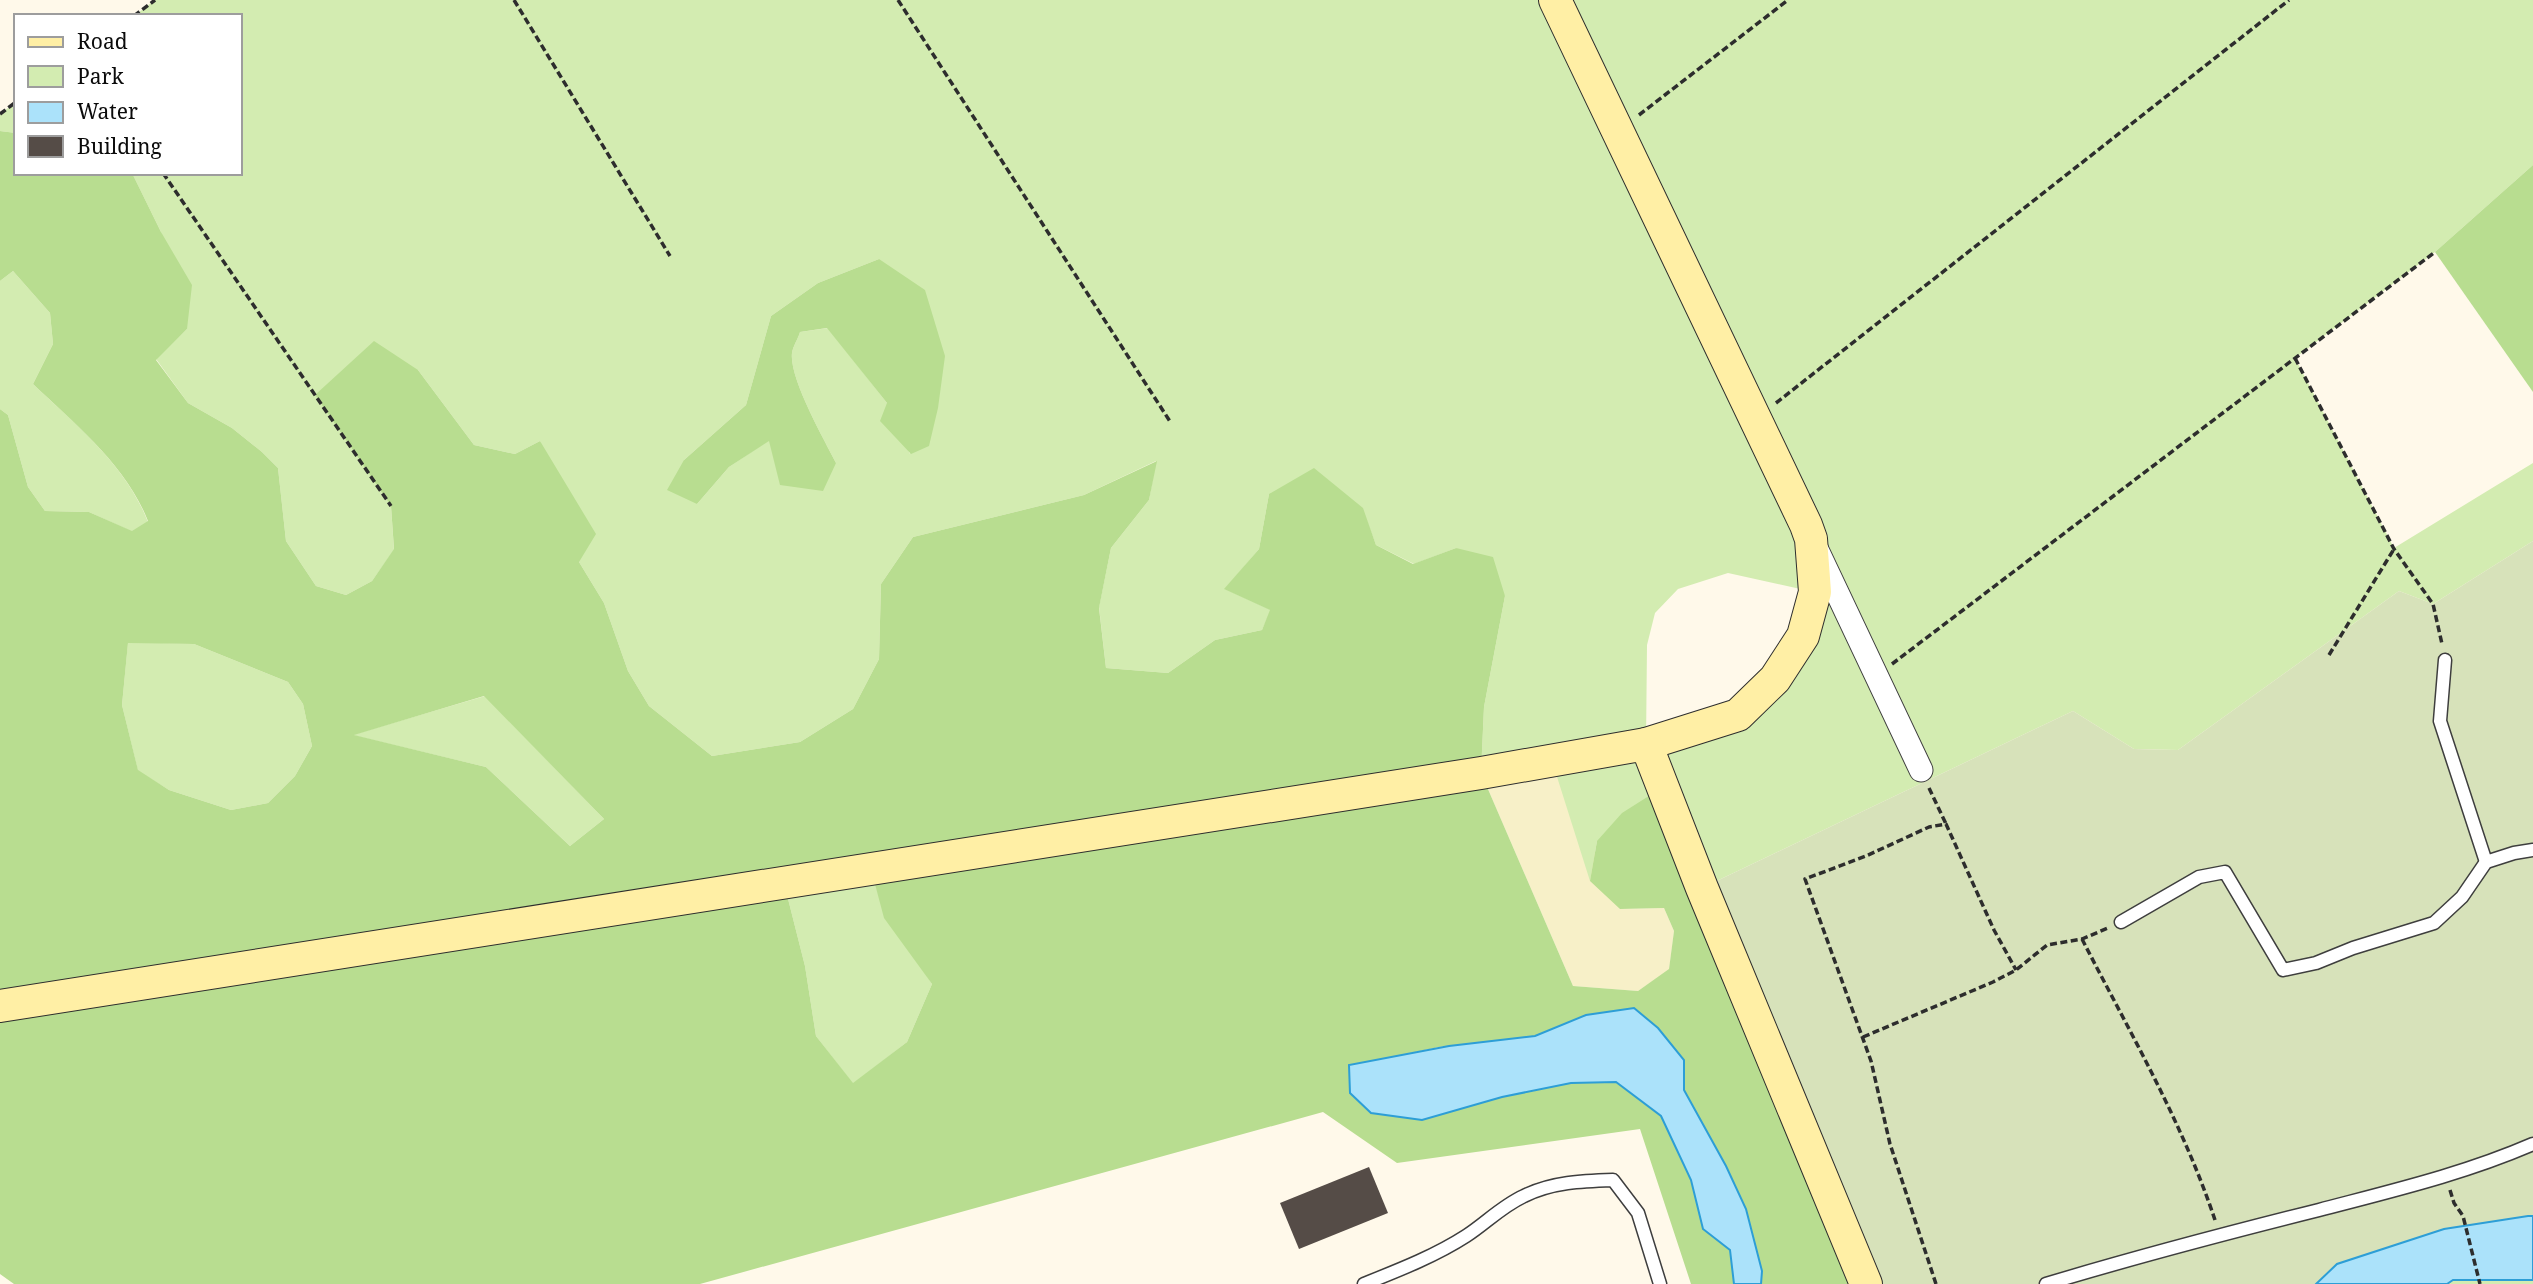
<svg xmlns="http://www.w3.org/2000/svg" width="2533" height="1284" viewBox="0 0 2533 1284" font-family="'Noto Serif',serif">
	<rect width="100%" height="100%" fill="#fff9ea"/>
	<path fill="#f7f0c8" d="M1552,761L1620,909L1664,908L1674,931L1669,970L1638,991L1573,986L1481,773Z"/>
	<g fill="#d3ecb1" fill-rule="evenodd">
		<path d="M155,0H2533V165L2435,252L2295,358L2394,548L2533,463V541L2433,604L2399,591L2178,750L2134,749L2073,711L1702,888L1597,841L1590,881L1552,761L1481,773L1484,707L1505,596L1456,548L1414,564L1376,545L1362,508L1269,494L1259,549L1225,589L1271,610L1262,630L1215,640L1168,673L1106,668L1099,607L1111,548L1149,500L1156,461L1084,495L913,537L881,584L879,659L853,709L800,742L712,756L649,706L628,671L604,603L579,562L540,441L515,454L474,445L418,370L315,395L391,506L394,550L372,581L346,595L316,586L286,541L278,468L262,452L232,428L188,403L156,359L187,329L161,232L132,173H240V16H134ZM879,259L910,454L887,403L828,328L800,332C798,339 793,346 792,353C789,378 824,439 836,463L769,440L729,467L697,504L684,460L746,405L771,316L818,283ZM1728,573L1814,592L1738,714L1646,744L1647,645L1655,613L1678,589Z"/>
		<path d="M16,102V133L0,131V114Z"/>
		<path d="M13,271L50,313L53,344L33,384C76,425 126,465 148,522L133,532L89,512L45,511L28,487L8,415L0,409V281Z"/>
		<path d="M128,642L194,644L288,682L303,704L312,746L295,776L268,803L231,810L169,790L138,771L122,705Z"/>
		<path d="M485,696L604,819L570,846L486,767L352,735Z"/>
		<path d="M872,869L914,956L932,984L907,1042L853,1084L816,1036L805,966L784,883Z"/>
		<path d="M2452,1280H2533V1284H2447Z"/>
	</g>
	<g fill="#b8dd90" fill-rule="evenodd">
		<path d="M0,131L16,133V173H132L134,177L161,232L192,285L187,329L156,360L188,403L232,428L262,452L278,468L286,541L316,586L346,595L372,581L394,549L391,506L315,395L374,341L418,370L474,445L515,454L540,441L596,534L579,562L604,603L628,671L649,706L712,756L800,742L853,709L879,659L881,584L913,537L1084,495L1157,461L1149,500L1111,548L1099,608L1106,668L1168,673L1215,640L1262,630L1270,610L1224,589L1259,549L1269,494L1314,468L1363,508L1376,545L1413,564L1456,548L1493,557L1505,596L1484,707L1481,773L1573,986L1638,991L1669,969L1674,931L1664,908L1620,909L1590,881L1597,841L1622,813L1663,787L1866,1284H1761L1762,1271L1746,1209L1726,1166L1684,1090V1060L1586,1015L1535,1036L1439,1047L1349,1066L1503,1097L1571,1083L1616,1082L1661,1116L1691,1180L1703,1229L1730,1250L1734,1284H1691L1640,1129L1397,1163L1323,1112L700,1284H14L0,1274V409L8,415L28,487L45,511L89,512L132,531L148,521C126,465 76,425 33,384L53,344L50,313L13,271L0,281ZM128,643L194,644L288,682L303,704L312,746L295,776L268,803L231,810L169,790L138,770L122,705ZM484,696L604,819L570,846L486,767L354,735ZM871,869L884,918L932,984L907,1042L853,1083L816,1036L805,966L784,883Z"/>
		<path d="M2533,165V392L2435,252Z"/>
		<path d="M879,259L925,290L945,356L938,408L929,446L911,454L880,421L887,403L827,328L800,332C798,339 793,346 792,353C789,378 824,439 836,463L823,491L780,485L769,441L729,467L697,504L667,490L684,460L746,405L771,316L818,283Z"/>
	</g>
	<path fill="#d7e2ba" d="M2533,541V1216L2444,1229L2337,1264L2316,1284H1866L1702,888L2073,711L2134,749L2178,750L2399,591L2433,604Z"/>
	<g fill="#abe2fa" stroke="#2d9ed6" stroke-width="2">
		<path d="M1634,1008L1658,1028L1684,1060V1090L1726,1166L1746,1209L1762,1271L1761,1284H1734L1730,1250L1703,1229L1691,1180L1661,1116L1616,1082L1571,1083L1502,1097L1422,1120L1371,1113L1350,1093L1349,1065L1449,1046L1535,1036L1586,1015Z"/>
		<path d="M2528,1216H2533V1280H2453L2447,1284H2316L2337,1264L2444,1229Z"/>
	</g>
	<path fill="#554c47" d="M1369,1167L1388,1213L1299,1249L1280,1203Z"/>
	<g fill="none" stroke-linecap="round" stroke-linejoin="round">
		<g stroke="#3e3e3e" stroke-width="15">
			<g id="lane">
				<path d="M2445,660L2440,721L2486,862"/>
				<path d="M2121,922L2199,877L2225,872L2283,970L2316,963L2353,948L2434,923L2462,897L2486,862L2514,853L2533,850"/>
				<path d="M1364,1284C1399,1270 1435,1256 1466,1236C1486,1223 1502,1206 1524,1196C1552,1182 1582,1181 1613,1180L1638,1213L1660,1284"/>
				<path d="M2046,1284C2136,1257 2227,1233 2319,1210C2391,1191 2464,1174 2533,1144"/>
			</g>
		</g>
		<g stroke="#3e3e3e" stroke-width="25">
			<path id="street" d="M1817,550L1921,770"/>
		</g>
		<g stroke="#2d2d2d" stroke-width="34">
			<g id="secondary">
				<path d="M1555,0L1806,525L1811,539L1815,592L1803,636L1775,679L1738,715L1646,744"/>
				<path d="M0,1006L1481,773L1646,744L1702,888L1866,1284"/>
			</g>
		</g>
		<g stroke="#2d2d2d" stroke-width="3.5" stroke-dasharray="7 3.5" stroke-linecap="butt">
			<path d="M514,0L670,256"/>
			<path d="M898,0L1171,423"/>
			<path d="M134,16L155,0"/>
			<path d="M0,114L16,102"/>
			<path d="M1639,115L1788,0"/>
			<path d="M163,173L391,506"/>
			<path d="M2295,358L2394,549L2433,604L2442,644"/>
			<path d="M1776,403L2289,0"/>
			<path d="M2329,655L2394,549"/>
			<path d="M1892,664L2435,252"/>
			<path d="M1929,788L1946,824"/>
			<path d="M2082,939C2129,1031 2182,1121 2215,1220"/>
			<path d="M1863,1037L1993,982L2016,970L2047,945L2082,939L2108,928"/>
			<path d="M2450,1190L2454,1203L2463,1216L2480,1284"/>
			<path d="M1936,1284L1890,1144L1871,1061L1805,879L1866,856L1929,827L1946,824L1994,930L2016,970"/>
		</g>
		<use href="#lane" stroke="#fff" stroke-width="12"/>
		<use href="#street" stroke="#fff" stroke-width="23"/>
		<use href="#secondary" stroke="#ffefa5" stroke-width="32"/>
	</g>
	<rect x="14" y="14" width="228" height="161" fill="#ffffff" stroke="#9d9d9d" stroke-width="2"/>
	<rect x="28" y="37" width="35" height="10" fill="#ffefa5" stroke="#9d9d9d" stroke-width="2"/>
	<text x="77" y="49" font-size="21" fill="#0b0b0b">Road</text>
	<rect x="28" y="66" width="35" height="21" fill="#d3ecb1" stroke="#9d9d9d" stroke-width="2"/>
	<text x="77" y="84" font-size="21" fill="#0b0b0b">Park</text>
	<rect x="28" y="102" width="35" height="21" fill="#abe2fa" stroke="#9d9d9d" stroke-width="2"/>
	<text x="77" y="119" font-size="21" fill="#0b0b0b">Water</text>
	<rect x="28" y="136" width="35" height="21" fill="#554c47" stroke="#9d9d9d" stroke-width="2"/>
	<text x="77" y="154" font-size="21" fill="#0b0b0b">Building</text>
</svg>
